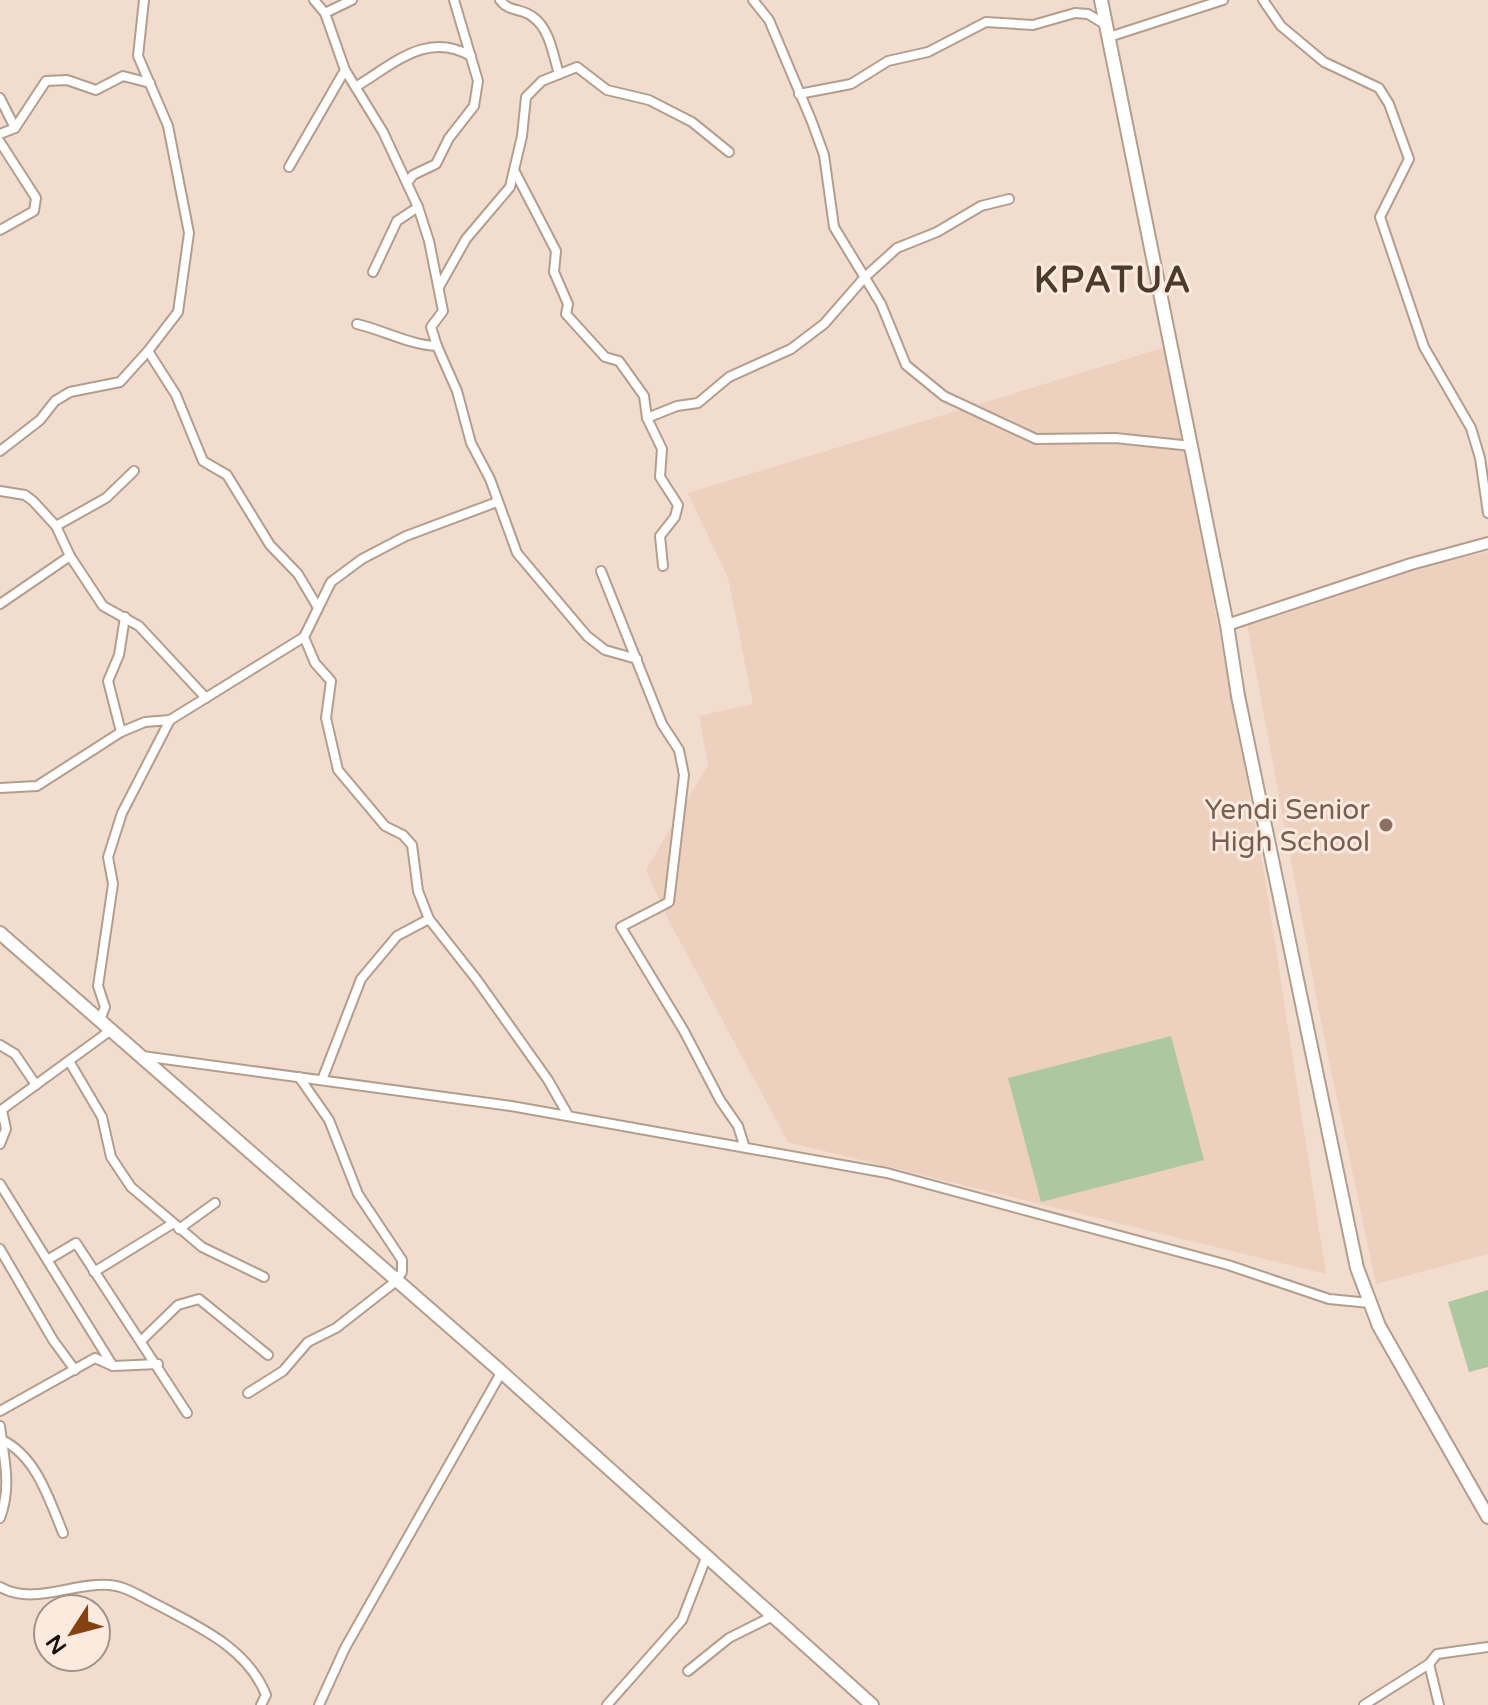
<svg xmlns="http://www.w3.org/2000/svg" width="1488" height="1705" viewBox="0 0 1488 1705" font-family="'Varela Round',sans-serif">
	<rect width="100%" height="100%" fill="#f2dccd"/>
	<g fill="#edd0bd">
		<path d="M1166,347L1265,878L1326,1274L788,1142L668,919L646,870L708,765L699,716L753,704L728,578L688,493Z"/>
		<path d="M1488,552V1254L1376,1284L1322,1027L1247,624L1434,564Z"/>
	</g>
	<g fill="#adc8a0">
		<path d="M1171,1036L1204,1160L1041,1202L1008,1078Z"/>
		<path d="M1488,1290V1367L1469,1372L1448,1302Z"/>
	</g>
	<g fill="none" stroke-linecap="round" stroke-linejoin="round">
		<g stroke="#b29e8f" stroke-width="12">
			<g id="minor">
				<path d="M144,0L138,56L168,126L189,233L178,312L148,351L176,395L203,461L227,475L270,545L298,574L317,606"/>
				<path d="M314,0L325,13"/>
				<path d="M352,0L325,13L345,70L383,132L418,207L429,241L443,311L431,327L437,346"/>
				<path d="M500,0C508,12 522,8 533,17C550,29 553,55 559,74"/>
				<path d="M753,0L769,20L812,122L824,155L834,227L881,304L906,365L944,396L1036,439L1115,438L1192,446"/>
				<path d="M1263,0L1281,26L1324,62L1379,88L1389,104L1409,159L1380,217L1424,347L1471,428L1480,458L1488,513"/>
				<path d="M1109,37L1223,0"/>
				<path d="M357,86C395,63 427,31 471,56"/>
				<path d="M799,94L851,84L888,61L928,52L986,22L1033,25L1075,13L1088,14L1106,25"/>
				<path d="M0,98L15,128"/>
				<path d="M0,134L15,128L46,81L67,80L96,90L123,76L150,83"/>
				<path d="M0,142L36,198L34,211L0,230"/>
				<path d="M289,167L345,70"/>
				<path d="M514,170L556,251L554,272L568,304L566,314L605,357L619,361L644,396L647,418L662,449L660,477L678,505L675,517L660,536L663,566"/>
				<path d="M407,183L413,175L436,164L449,138L474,106L478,81L454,0"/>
				<path d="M373,272L397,221L418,207"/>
				<path d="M439,287L466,239L510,187L522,136L526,97L542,81L577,67L607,90L649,100L692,122L729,152"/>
				<path d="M357,324C383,330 410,345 437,346L457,391L471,443L490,479L517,553L587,636L605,650L637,659"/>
				<path d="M647,418L677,406L698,403L729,377L791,349L824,324L865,277L897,248L937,232L981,206L1009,199"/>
				<path d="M0,451L40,420L55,401L70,392L120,382L148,351"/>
				<path d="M0,491L25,495L33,501L56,526L70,556L103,606L139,626L206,698"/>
				<path d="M56,526L106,498L134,471"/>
				<path d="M601,571L662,724L679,750L684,775L669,902L621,927L684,1031L720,1100L738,1126L744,1145"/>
				<path d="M0,604L70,556"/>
				<path d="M304,637L315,663L331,681L326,718L338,770L385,826L403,835L412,845L418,891L429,919L477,980L548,1080L568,1115"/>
				<path d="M121,732L108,681L119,655L125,617"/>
				<path d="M0,788L37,786L121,732L145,722L170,720L304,637L331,582L362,559L406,536L497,502"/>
				<path d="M100,1020L105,1007L98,986L113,884L108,857L122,813L170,720"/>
				<path d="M0,1045L15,1054L36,1085"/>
				<path d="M142,1056L511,1106L887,1173L1228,1265L1329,1299L1370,1303"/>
				<path d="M69,1061L102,1117L111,1157L131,1187L202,1247L264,1277"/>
				<path d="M322,1080L361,979L397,936L429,919"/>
				<path d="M0,1111L111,1030"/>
				<path d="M0,1144L6,1129L2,1110"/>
				<path d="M0,1184L113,1366"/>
				<path d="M179,1229L215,1203"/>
				<path d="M0,1249L53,1340L75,1370"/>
				<path d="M49,1259L76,1243L187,1413"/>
				<path d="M94,1272L172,1224"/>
				<path d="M141,1341L178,1305L199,1299L268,1355"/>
				<path d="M248,1393L283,1371L308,1342L336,1328L395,1282L402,1272V1260L358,1194L329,1120L299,1077"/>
				<path d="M0,1411L95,1358L113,1366L158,1364"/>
				<path d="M0,1426C4,1459 12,1486 0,1518"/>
				<path d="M2,1440C36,1456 49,1499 63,1533"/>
				<path d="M0,1587C35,1606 72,1582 109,1585C125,1586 140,1596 154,1603C197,1626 247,1647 266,1695L261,1705"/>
				<path d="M1429,1664L1439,1705"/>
				<path d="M688,1671L729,1638L771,1617"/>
				<path d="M319,1705L345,1648L501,1373"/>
				<path d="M607,1705L682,1620L706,1558"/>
				<path d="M1364,1705L1429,1664L1437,1654L1488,1647"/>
			</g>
		</g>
		<g stroke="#b29e8f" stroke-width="14">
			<path id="tertiary" d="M1227,625L1411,564L1488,543"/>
		</g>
		<g stroke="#b29e8f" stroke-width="16">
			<g id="secondary">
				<path d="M1101,0L1227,625L1238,696L1357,1268L1379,1326L1488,1517"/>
				<path d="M0,933L497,1368L872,1705"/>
			</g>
		</g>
		<use href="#minor" stroke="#fff" stroke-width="8"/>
		<use href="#tertiary" stroke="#fff" stroke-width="10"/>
		<use href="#secondary" stroke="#fff" stroke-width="12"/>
	</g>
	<circle fill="#8d6e63" stroke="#fceade" stroke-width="3" cx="1386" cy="825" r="8"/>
	<g text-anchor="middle" stroke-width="6" stroke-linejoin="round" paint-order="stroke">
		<g font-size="28" fill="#785e54" stroke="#fceade" text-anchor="end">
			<text x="1370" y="819">Yendi Senior<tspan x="1370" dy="32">High School</tspan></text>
		</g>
		<g font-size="36" font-weight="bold" letter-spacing="2" fill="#4b3a2e" stroke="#fceade">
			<text x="1113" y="292">KPATUA</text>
		</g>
	</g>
	<g transform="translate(72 1633) rotate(234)"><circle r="38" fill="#fceade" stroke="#a1938a" stroke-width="2"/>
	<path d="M0-6L14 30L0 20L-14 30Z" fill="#844210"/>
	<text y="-12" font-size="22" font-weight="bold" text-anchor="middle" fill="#19110c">N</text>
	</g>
</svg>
